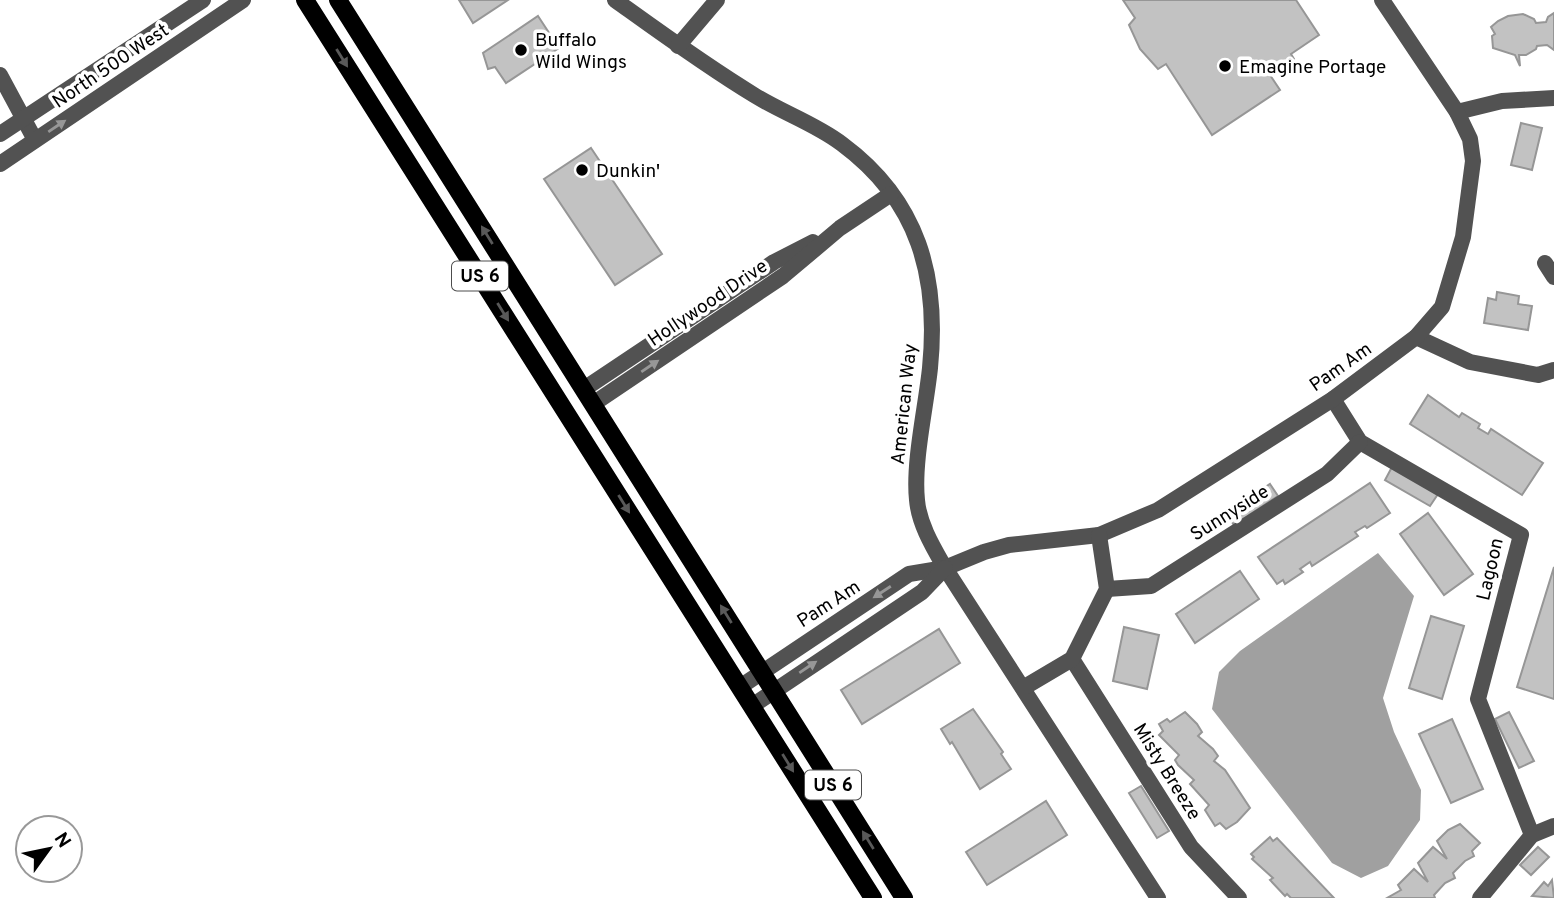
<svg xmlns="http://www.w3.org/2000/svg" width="1554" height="898" viewBox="0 0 1554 898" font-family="Overpass,sans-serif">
	<rect width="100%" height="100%" fill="#fff"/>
	<path fill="#a0a0a0" d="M1378,553L1414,596L1383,698L1394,732L1421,790L1420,820L1388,866L1361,878L1332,863L1212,709L1219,672L1240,651Z"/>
	<g fill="#c2c2c2" stroke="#969696" stroke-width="2">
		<path d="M459,0H508L473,23Z"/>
		<path d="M1123,0H1296L1319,35L1291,54L1294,59L1270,75L1280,90L1212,135L1166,64L1158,69L1140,49L1129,25L1135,18Z"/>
		<path d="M1554,13V50L1547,45L1537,46L1536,49L1526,55H1519L1520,66L1515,55L1493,48L1492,36L1495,34L1491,27L1498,21L1508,16L1523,14L1534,19L1536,23L1546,22L1548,17Z"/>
		<path d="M538,16L559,48L506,83L495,67L488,69L483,53Z"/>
		<path d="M1521,123L1542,128L1532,170L1511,165Z"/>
		<path d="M591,148L662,254L615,285L544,179Z"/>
		<path d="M1497,292L1519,296L1518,304L1532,306L1528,330L1484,323L1488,298L1496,300Z"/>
		<path d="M1428,395L1459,417L1462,413L1480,424L1478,428L1488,434L1491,429L1543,463L1522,495L1410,424Z"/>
		<path d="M1392,467L1438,494L1430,506L1385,480Z"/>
		<path d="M1370,483L1390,513L1367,528L1365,526L1355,532L1358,536L1312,566L1310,562L1300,569L1303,572L1285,584L1283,580L1277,584L1258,557Z"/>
		<path d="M1270,484L1278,496L1234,525L1226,513Z"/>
		<path d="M1428,513L1473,574L1444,595L1400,534Z"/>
		<path d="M1554,567V699L1517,687Z"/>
		<path d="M1240,571L1259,599L1195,643L1176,614Z"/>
		<path d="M1431,616L1464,626L1442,699L1409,688Z"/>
		<path d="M1124,627L1159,635L1147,689L1113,681Z"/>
		<path d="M939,629L960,663L862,724L841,690Z"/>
		<path d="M973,709L1003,752L1001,754L1011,769L980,789L952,742L950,744L941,729Z"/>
		<path d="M1185,712L1197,724L1202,732L1198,736L1213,749L1218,756L1214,761L1225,770L1250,808L1237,822L1226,829L1220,823L1215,826L1205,810L1209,805L1190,784L1194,780L1178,765L1175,760L1179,755L1159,735L1163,731L1159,724L1167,719L1170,722Z"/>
		<path d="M1509,712L1534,761L1519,768L1495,719Z"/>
		<path d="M1452,719L1483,789L1451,803L1419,734Z"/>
		<path d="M1141,786L1169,831L1157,838L1129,793Z"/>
		<path d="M1046,801L1067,835L987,885L966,852Z"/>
		<path d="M1460,824L1480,843L1472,851L1474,856L1465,861L1453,873L1455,878L1445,883L1434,895L1435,898H1387L1401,890L1398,885L1414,869L1428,882L1418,863L1433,847L1447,859L1437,841L1448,830Z"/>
		<path d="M1270,837L1273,841L1277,838L1334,898H1291L1287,894L1285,896L1270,880L1273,878L1252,859L1254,857L1251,854Z"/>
		<path d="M1538,847L1549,857L1531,875L1520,865Z"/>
		<path d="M1552,880L1554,898L1532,896L1544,882L1548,886Z"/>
	</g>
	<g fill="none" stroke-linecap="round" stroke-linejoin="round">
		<g stroke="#525252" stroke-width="16">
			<path d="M615,0C661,33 706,66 754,95C783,113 816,124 842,144C919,201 939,277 930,368C926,407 913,462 917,500C919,524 933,547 945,568L1158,898"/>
			<path d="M678,46L717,0"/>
			<path d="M0,75L35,140"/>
			<path d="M1457,112L1502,101L1554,98"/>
			<path d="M0,134L203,0"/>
			<path d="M0,164L243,0"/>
			<path d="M1545,263L1554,277"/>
			<path d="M1416,337L1470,362L1538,375L1554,370"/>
			<path d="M584,389L774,262L813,242"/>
			<path d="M1333,399L1360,442L1521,535L1478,699L1532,835"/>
			<path d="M593,404L783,276L840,228L891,194"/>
			<path d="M1107,589L1151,586L1327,474L1360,442"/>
			<path d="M1072,659L1191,847L1239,898"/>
			<path d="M740,687L909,574L945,568L984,552L1009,545L1099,535L1158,510L1333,399L1416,337L1442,307L1463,237L1473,161L1470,139L1457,112L1382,0"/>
			<path d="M1023,688L1072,659L1107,589L1099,535"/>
			<path d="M752,706L922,592L945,568"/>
			<path d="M1480,898L1532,835L1554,826"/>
		</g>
		<g stroke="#000" stroke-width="18">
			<path d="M305,0L873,898"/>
			<path d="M338,0L904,898"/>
		</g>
	</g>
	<defs><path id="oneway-solid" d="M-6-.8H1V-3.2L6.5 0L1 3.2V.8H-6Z" transform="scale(1.75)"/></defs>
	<g fill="#595959">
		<use href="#oneway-solid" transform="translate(342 58) rotate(58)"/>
		<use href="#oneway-solid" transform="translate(487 235) rotate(-122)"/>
		<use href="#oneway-solid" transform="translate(503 312) rotate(58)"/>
		<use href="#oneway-solid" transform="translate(624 504) rotate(58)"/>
		<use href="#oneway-solid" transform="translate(726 614) rotate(-122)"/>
		<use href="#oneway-solid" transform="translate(788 763) rotate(58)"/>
		<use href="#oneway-solid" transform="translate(868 840) rotate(-122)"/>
	</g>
	<g fill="#979797">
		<use href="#oneway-solid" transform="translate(57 126) rotate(-34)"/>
		<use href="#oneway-solid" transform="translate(650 366) rotate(-34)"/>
		<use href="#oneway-solid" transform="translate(882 592) rotate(147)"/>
		<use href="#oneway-solid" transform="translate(808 667) rotate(-34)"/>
	</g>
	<g fill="#000" stroke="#fff" stroke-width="2.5">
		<circle cx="521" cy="50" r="7"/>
		<circle cx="1225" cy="66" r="7"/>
		<circle cx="582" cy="170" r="7"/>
	</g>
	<g text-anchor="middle" stroke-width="7" stroke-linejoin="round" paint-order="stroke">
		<g fill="#fff" stroke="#4c4c4c" stroke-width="2">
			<rect x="452" y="261.5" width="56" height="29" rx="5"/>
			<rect x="805" y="770.5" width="56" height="29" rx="5"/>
		</g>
		<g font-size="18" font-weight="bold" fill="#000">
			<text x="480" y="282">US 6</text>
			<text x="833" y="791">US 6</text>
		</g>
		<g font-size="19" fill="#000" stroke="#fff" text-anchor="start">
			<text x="535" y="46">Buffalo<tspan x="535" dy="22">Wild Wings</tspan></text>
			<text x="1239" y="73">Emagine Portage</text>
			<text x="596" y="177">Dunkin'</text>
		</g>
		<g font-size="19" fill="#000" stroke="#fff">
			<text transform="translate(110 65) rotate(-34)" y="7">North 500 West</text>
			<text transform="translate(707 302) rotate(-34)" y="7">Hollywood Drive</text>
			<text transform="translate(1340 366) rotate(-35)" y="7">Pam Am</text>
			<text transform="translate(903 404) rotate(-84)" y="7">American Way</text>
			<text transform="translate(1229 512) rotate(-32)" y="7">Sunnyside</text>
			<text transform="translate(1489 569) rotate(-77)" y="7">Lagoon</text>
			<text transform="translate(828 603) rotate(-33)" y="7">Pam Am</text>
			<text transform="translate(1168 771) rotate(58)" y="7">Misty Breeze</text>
		</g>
	</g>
	<g transform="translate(49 849) rotate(57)"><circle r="33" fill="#ffffff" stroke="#999999" stroke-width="2"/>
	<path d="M0-5L12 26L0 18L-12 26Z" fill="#000000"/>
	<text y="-10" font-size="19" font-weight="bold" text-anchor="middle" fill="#000000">N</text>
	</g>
</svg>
